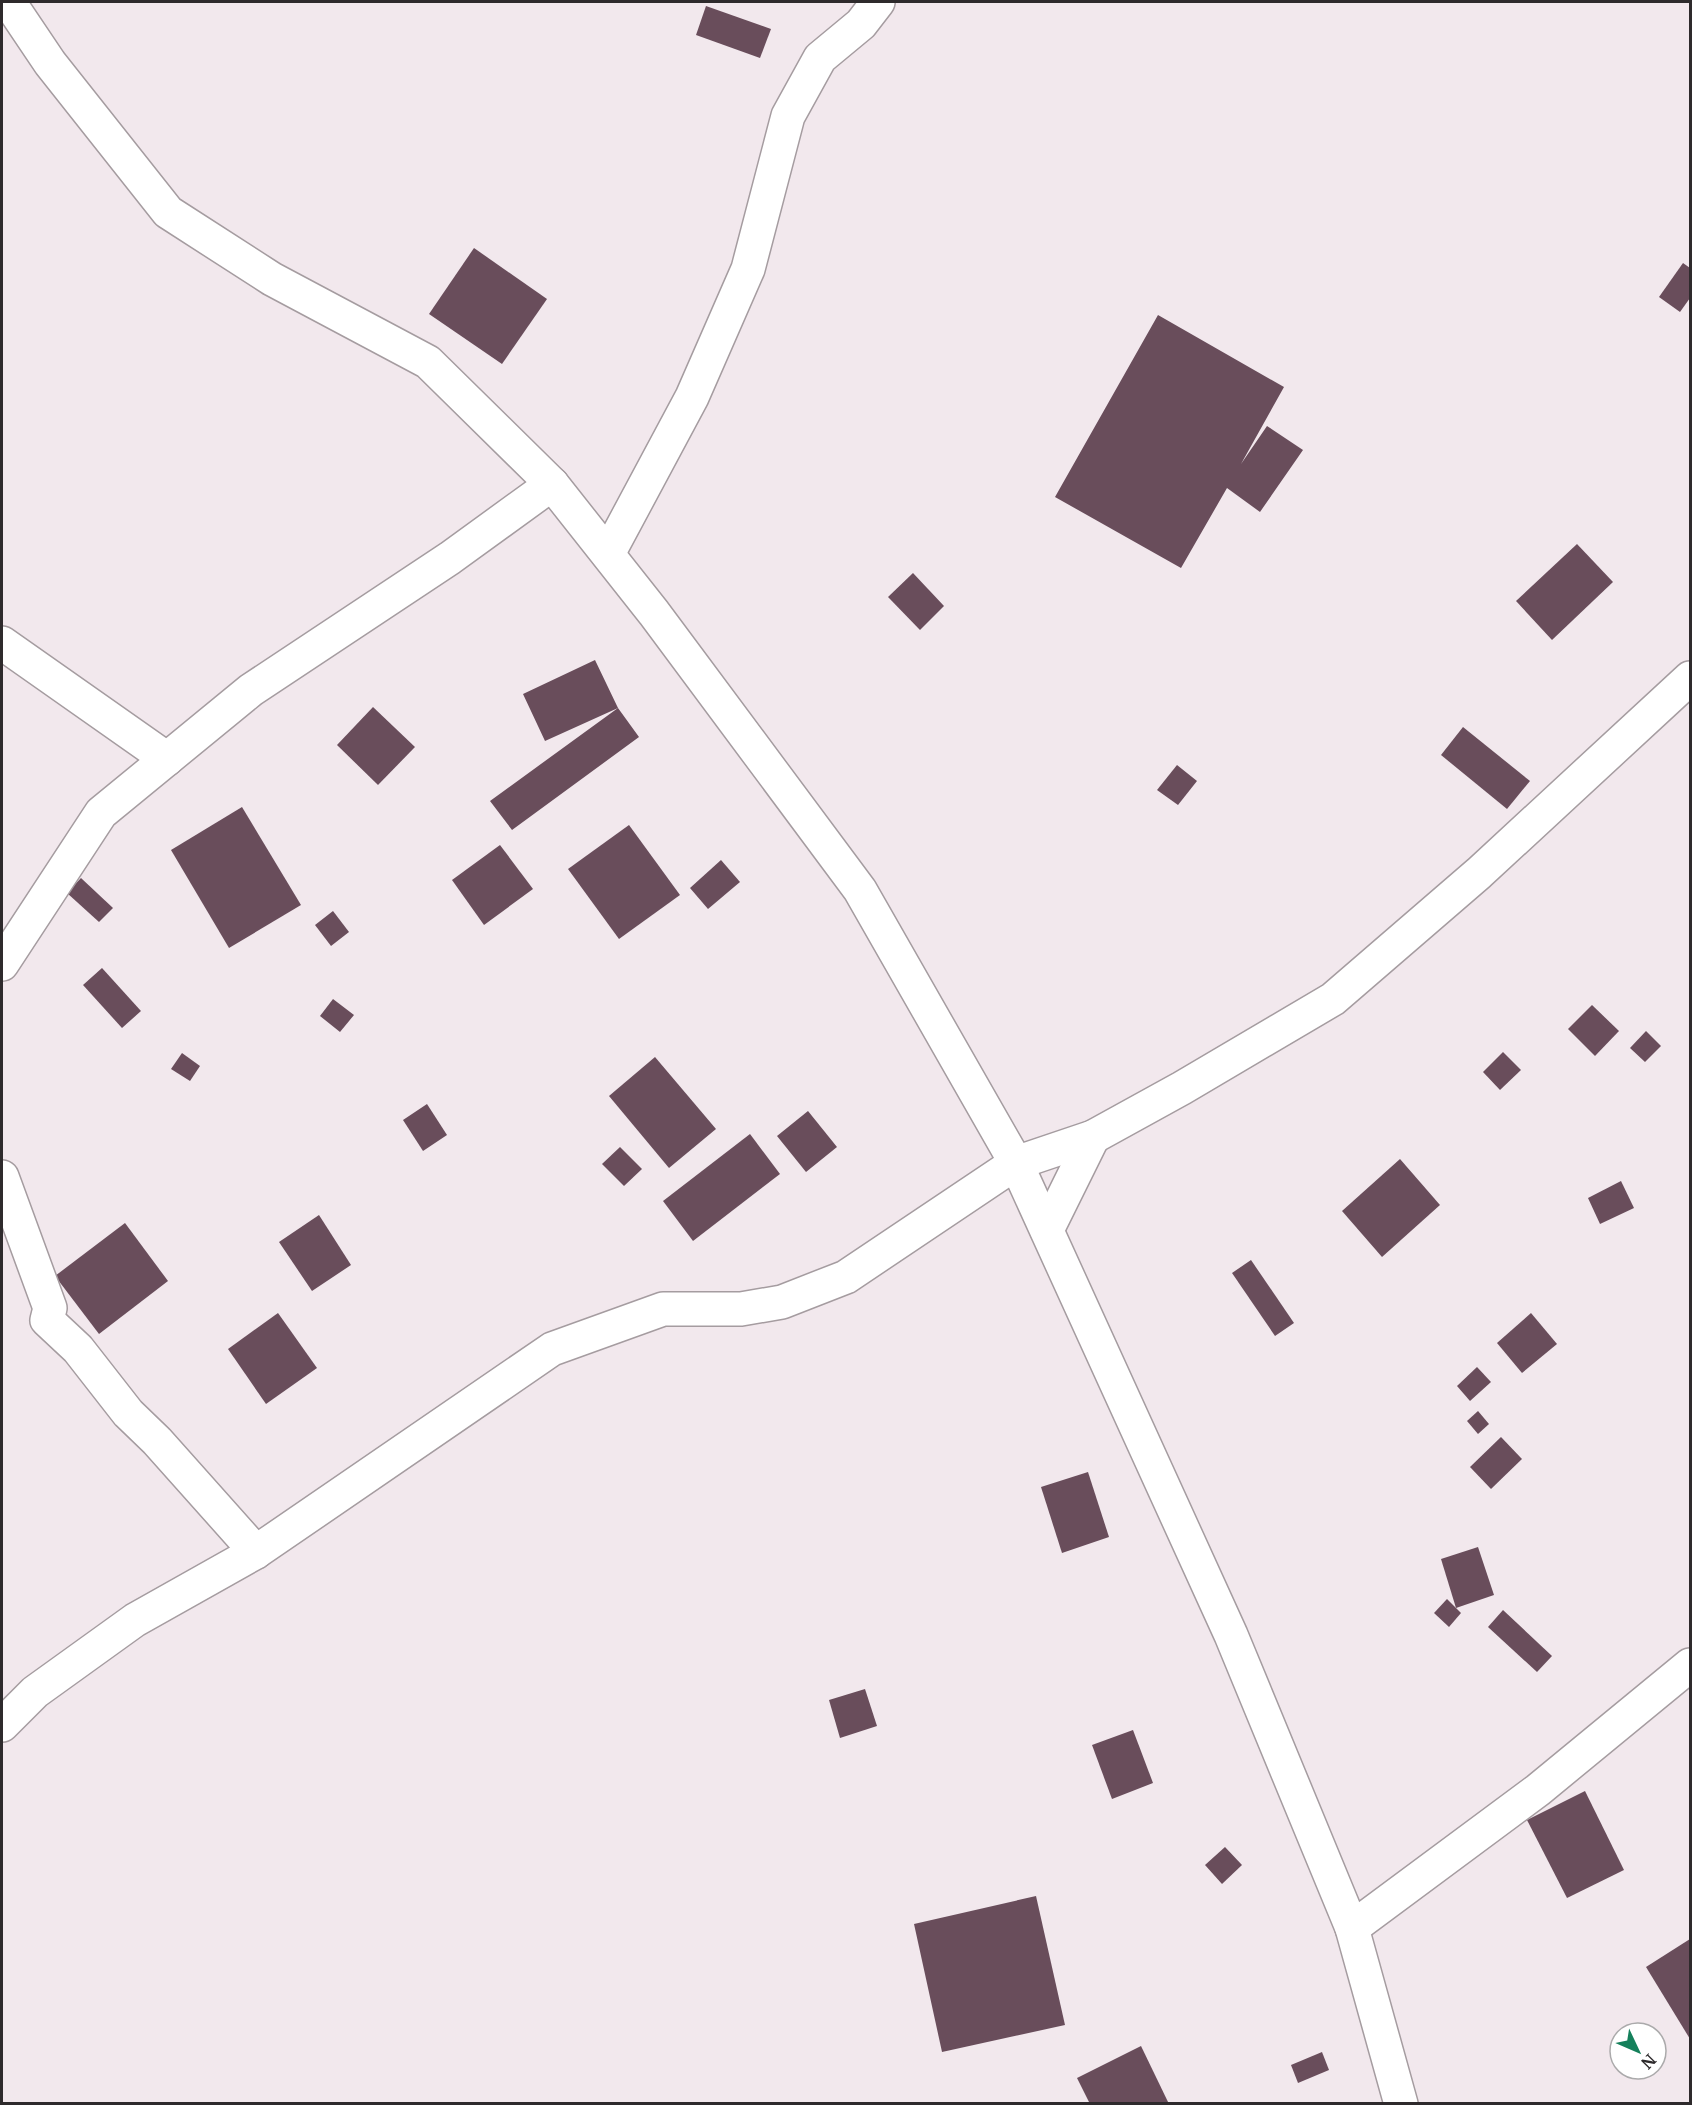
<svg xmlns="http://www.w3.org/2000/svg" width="1692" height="2105" viewBox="0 0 1692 2105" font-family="Merriweather,serif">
	<rect width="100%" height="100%" fill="#f2e8ed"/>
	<g fill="#694d5b">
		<path d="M706,6L771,29L760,58L696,35Z"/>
		<path d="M474,248L547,299L502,364L429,314Z"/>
		<path d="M1683,263L1690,268V298L1680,312L1659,297Z"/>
		<path d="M1158,315L1284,387L1241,464L1267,426L1303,450L1260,512L1227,488L1181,568L1055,497Z"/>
		<path d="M1577,544L1613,582L1552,640L1516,601Z"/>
		<path d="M913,573L944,606L920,630L888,597Z"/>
		<path d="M595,660L618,708L639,737L512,830L490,801L618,708L545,741L523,694Z"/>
		<path d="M373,707L415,747L378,785L337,745Z"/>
		<path d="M1463,727L1530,781L1507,809L1441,755Z"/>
		<path d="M1177,765L1197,781L1178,805L1157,790Z"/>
		<path d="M242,807L301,905L229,948L171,850Z"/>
		<path d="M629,825L680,895L619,939L568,869Z"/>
		<path d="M500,845L533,889L484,925L452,880Z"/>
		<path d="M721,860L740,882L708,909L690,888Z"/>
		<path d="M81,878L113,908L99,922L67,893Z"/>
		<path d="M333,911L349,932L331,946L315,925Z"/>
		<path d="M102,968L141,1011L122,1028L83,985Z"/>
		<path d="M333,999L354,1015L340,1032L320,1016Z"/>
		<path d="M1592,1005L1619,1031L1595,1056L1568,1029Z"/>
		<path d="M1646,1031L1661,1046L1645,1062L1630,1048Z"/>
		<path d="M1503,1052L1521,1070L1500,1090L1483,1072Z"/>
		<path d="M182,1053L200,1066L190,1081L171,1069Z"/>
		<path d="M655,1057L716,1129L669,1168L609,1096Z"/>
		<path d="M427,1104L447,1135L423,1151L403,1120Z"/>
		<path d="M808,1111L837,1147L806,1172L777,1136Z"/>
		<path d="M750,1134L780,1174L693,1241L663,1201Z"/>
		<path d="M620,1147L642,1169L624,1186L602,1164Z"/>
		<path d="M1400,1159L1440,1205L1382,1257L1342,1211Z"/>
		<path d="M1621,1181L1634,1208L1600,1224L1588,1198Z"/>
		<path d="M319,1215L351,1265L312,1291L279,1242Z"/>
		<path d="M125,1223L168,1281L99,1334L55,1276Z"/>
		<path d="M1251,1260L1294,1323L1275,1336L1232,1273Z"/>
		<path d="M278,1313L317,1368L266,1404L228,1349Z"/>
		<path d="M1531,1313L1557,1344L1522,1373L1497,1343Z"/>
		<path d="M1477,1367L1491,1382L1470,1401L1457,1386Z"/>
		<path d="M1478,1411L1489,1424L1478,1434L1467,1421Z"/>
		<path d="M1501,1437L1522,1459L1491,1489L1470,1467Z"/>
		<path d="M1088,1472L1109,1537L1062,1553L1041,1487Z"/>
		<path d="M1478,1547L1494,1595L1456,1608L1441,1559Z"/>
		<path d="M1447,1599L1461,1613L1449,1627L1434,1613Z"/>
		<path d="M1503,1610L1552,1656L1537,1672L1488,1627Z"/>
		<path d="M865,1689L877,1726L840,1738L829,1700Z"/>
		<path d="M1133,1730L1153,1783L1112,1799L1092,1745Z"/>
		<path d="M1585,1791L1624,1870L1567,1898L1527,1820Z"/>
		<path d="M1225,1847L1242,1865L1222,1884L1205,1865Z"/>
		<path d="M1036,1896L1065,2025L942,2052L914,1924Z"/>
		<path d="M1690,1939V2039L1646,1967Z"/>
		<path d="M1141,2046L1169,2104H1090L1077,2078Z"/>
		<path d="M1322,2052L1329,2070L1298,2083L1291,2065Z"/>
	</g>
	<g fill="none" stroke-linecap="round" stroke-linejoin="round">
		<g stroke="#a59ca0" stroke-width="36">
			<g id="minor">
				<path d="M9,2L50,63L168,212L272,279L428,362L552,484L654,613L860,890L1016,1163L1231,1635L1352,1928L1401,2104"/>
				<path d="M608,554L692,397L748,269L788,116L820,58L861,24L878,2"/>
				<path d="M2,643L167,759"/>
				<path d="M2,964L101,813L251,690L450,558L552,484"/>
				<path d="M2,1177L50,1308L47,1320L78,1349L128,1413L157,1441L256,1552"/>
				<path d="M1047,1230L1093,1137"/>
				<path d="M2,1725L35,1692L135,1620L256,1552L552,1349L663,1309H741L782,1302L846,1277L1016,1163L1093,1137L1182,1088L1333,999L1479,873L1690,678"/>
				<path d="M1352,1928L1538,1790L1690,1665"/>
			</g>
		</g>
		<use href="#minor" stroke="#fff" stroke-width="33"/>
	</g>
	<rect width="1692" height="2105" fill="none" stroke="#2e2a2c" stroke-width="6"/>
	<g transform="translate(1638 2051) rotate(134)"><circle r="28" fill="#ffffff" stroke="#abaaab" stroke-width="1.5"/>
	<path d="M0-4.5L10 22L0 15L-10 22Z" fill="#15805b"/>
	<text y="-9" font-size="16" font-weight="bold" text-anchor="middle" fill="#2e2a2c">N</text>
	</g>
</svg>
